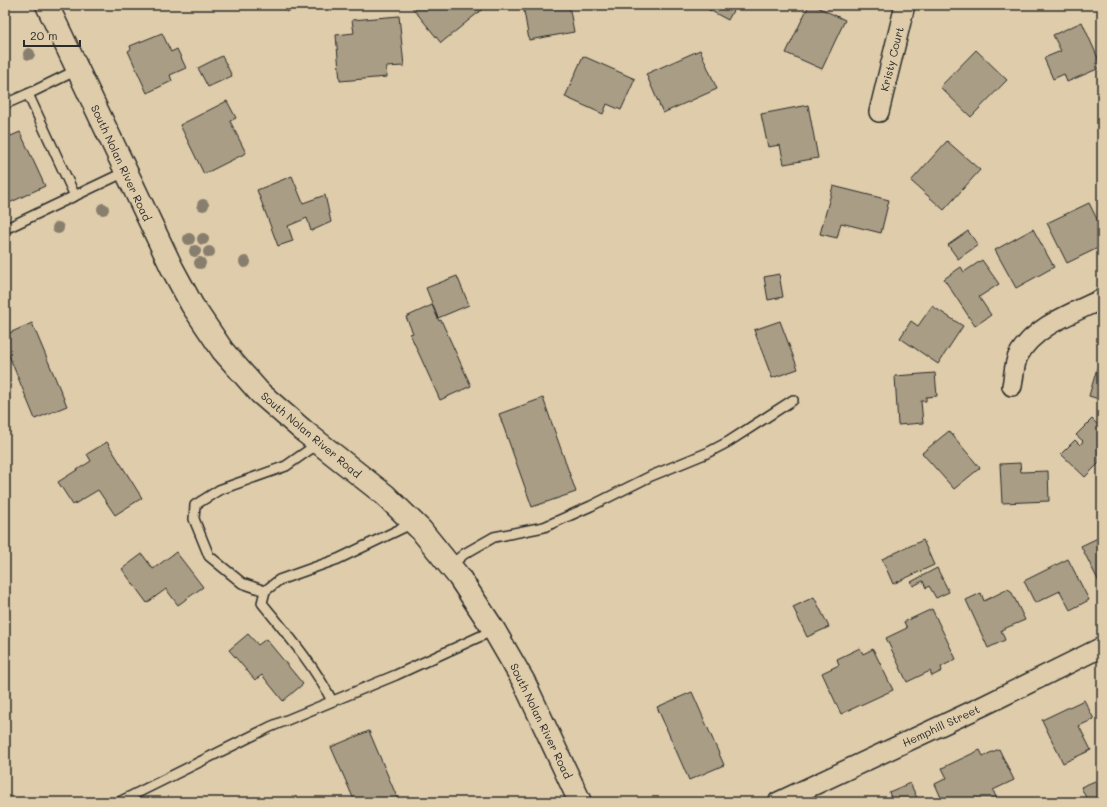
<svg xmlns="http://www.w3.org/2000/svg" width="1107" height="807" viewBox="0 0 1107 807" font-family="Mali,sans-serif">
	<rect width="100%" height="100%" fill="#deccaa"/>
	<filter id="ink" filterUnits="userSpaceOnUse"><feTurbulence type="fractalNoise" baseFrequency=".025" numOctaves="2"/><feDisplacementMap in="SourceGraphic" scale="8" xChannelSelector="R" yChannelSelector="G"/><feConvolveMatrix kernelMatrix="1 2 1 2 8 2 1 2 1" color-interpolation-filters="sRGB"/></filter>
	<g filter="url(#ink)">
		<g fill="#a99d85" stroke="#2b2b2b">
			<path d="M283,5H306L286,12Z"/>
			<path d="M413,5H484L485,7L441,43L411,6Z"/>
			<path d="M523,5H569L574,32L529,40Z"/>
			<path d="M700,5H736L728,20Z"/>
			<path d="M809,5H813L845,20L822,69L786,53Z"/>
			<path d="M399,16L404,66L386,67L387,77L340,81L336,35L354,33L352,20Z"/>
			<path d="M1082,22L1102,67L1067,82L1064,74L1053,79L1044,58L1061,51L1053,35Z"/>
			<path d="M162,33L171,52L177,49L186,68L170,75L172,81L147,93L128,51L131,49L130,46Z"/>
			<path d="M700,50L717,89L663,113L646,74Z"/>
			<path d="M976,50L1007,80L971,117L940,87Z"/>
			<path d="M222,56L232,76L208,87L198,68Z"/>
			<path d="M583,56L635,79L621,110L607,104L603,114L565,97Z"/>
			<path d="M227,101L236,118L230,121L246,153L204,174L180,125Z"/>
			<path d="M808,105L818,158L784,164L780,145L768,147L761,114Z"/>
			<path d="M5,122L11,136L20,132L45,186L5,205Z"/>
			<path d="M947,141L980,170L944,210L911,181Z"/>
			<path d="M292,176L303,203L325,195L331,222L311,231L307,218L288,226L293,241L278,246L257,190Z"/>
			<path d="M833,186L889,200L881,233L841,223L837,238L820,234Z"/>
			<path d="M1089,203L1102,229V246L1067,263L1047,223Z"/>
			<path d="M1033,229L1054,267L1016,288L995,250Z"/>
			<path d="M968,231L978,245L958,259L948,245Z"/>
			<path d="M982,260L999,284L979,297L991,315L975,326L944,279L961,267L964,272Z"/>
			<path d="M779,274L783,297L768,300L764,277Z"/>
			<path d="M457,276L469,305L438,318L426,288Z"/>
			<path d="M432,305L439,321L441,320L471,386L440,400L410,334L413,333L406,317Z"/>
			<path d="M932,306L963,326L938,364L900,338L911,321L918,326Z"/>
			<path d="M780,321L798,369L772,378L754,330Z"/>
			<path d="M32,323L67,406L35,419L5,346V335Z"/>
			<path d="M1102,351V400L1089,396Z"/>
			<path d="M935,373L937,396L926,397V401H921L923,423L898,425L895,376Z"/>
			<path d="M543,398L576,492L532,507L499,414Z"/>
			<path d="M1092,419L1102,429V460L1085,477L1061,454L1075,440L1080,445L1083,441L1076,435Z"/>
			<path d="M949,431L980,468L954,489L922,453Z"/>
			<path d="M107,442L142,498L115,515L98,490L73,505L58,482L91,461L87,454Z"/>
			<path d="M1020,463L1021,472L1048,471L1049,501L1002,503L1000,464Z"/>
			<path d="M1102,536V588L1081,546Z"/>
			<path d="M923,540L934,565L893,584L882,559Z"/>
			<path d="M176,552L203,587L178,605L166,589L147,603L122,569L142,554L153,569Z"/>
			<path d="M1068,559L1089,600L1070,610L1060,591L1035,603L1024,581Z"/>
			<path d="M937,568L949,592L936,598L929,586L926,588L923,581L913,586L911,582Z"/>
			<path d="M1008,589L1011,591L1025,620L1001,630L1005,640L988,648L966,600L981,593L984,601Z"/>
			<path d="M814,597L829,627L807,637L793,607Z"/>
			<path d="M932,609L956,659L941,667L942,671L932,676L930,671L907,682L886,638L907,628L904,622Z"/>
			<path d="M248,634L258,645L266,639L303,684L283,701L262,675L255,680L229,650Z"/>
			<path d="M860,648L863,654L873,649L893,690L841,714L822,673L839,665L837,659Z"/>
			<path d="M692,692L724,765L689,780L657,707Z"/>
			<path d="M1084,700L1094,719L1079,726L1091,750L1063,763L1042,720Z"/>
			<path d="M369,731L399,802H355L331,747Z"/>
			<path d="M999,749L1014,780L993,790L998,802H943L935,784L947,778L942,768L980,750L983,756Z"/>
			<path d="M1102,778V802H1088L1081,787Z"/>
			<path d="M910,783L919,802H882L891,798L889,792Z"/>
		</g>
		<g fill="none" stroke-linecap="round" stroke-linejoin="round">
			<g stroke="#2b2b2b" stroke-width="12">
				<g id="service">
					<path d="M5,104L28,94"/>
					<path d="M75,196L28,94L77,70"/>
					<path d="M5,229L125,172"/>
					<path d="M450,566L464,554L494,537L544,527L591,506L651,476L707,453L728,442L793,400"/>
					<path d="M265,591L242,583L209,556L194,519L195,505L219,490L286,466L319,443"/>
					<path d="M332,701C314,665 287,634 262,603L265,591L279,580L338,559L413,523"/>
					<path d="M119,802L270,727L396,675L494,630"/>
				</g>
			</g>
			<g stroke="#2b2b2b" stroke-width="22">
				<g id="minor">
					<path d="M879,112L905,5"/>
					<path d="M1012,386C1014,377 1014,364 1018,356C1034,326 1073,313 1102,299"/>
					<path d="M778,802L985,705L1102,647"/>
				</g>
			</g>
			<g stroke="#2b2b2b" stroke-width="25">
				<path id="secondary" d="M47,5L172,268L192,305L223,351L260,393L305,432L385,495L421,530L459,577L494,630L524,682L580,802"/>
			</g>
			<use href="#service" stroke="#deccaa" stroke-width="9"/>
			<use href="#minor" stroke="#deccaa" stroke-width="19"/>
			<use href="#secondary" stroke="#deccaa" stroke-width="22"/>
		</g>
		<g fill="#887e6d">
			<circle cx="29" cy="54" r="6"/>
			<circle cx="203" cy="205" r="6"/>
			<circle cx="103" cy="209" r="6"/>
			<circle cx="58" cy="228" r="6"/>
			<circle cx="189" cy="239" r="6"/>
			<circle cx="203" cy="239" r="6"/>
			<circle cx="195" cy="251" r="6"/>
			<circle cx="209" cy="252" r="6"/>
			<circle cx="245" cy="262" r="6"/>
			<circle cx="200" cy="263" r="6"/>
		</g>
	</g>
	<g text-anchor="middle" stroke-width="3" stroke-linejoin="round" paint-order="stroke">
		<g font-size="11" fill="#2b2b2b" stroke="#deccaa">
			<text transform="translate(892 59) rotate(-76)" y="4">Kristy Court</text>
			<text transform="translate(121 163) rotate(65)" y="4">South Nolan River Road</text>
			<text transform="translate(311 435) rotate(40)" y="4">South Nolan River Road</text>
			<text transform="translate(541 721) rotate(64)" y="4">South Nolan River Road</text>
			<text transform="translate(941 726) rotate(-25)" y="4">Hemphill Street</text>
		</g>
	</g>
	<rect width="1107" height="807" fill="none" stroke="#deccaa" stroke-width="20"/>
	<rect x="10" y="10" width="1087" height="787" fill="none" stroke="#2b2b2b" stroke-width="1.5" filter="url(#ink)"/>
	<path d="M24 40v6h56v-6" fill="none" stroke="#2b2b2b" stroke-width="2"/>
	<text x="30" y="40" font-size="12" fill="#2b2b2b" stroke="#deccaa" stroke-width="3" paint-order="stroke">20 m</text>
</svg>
